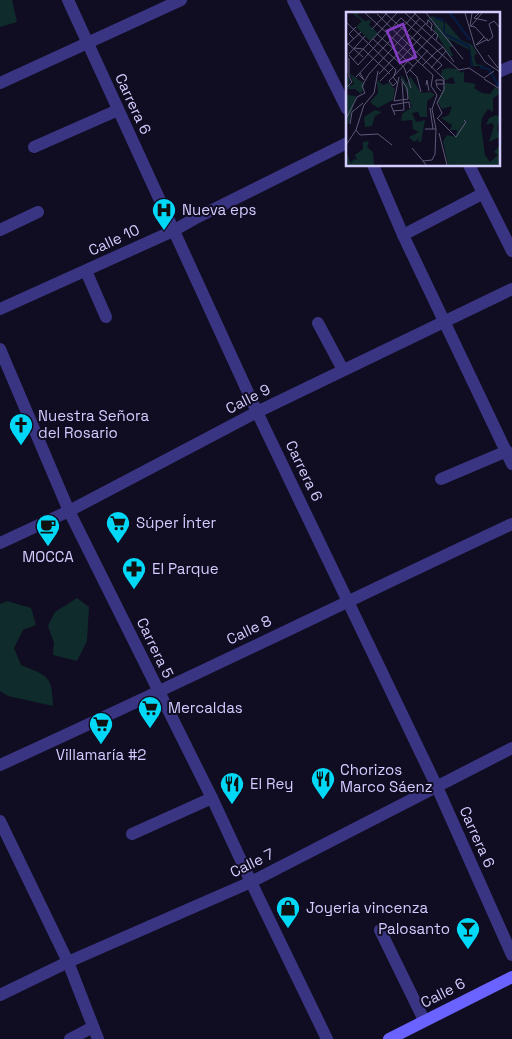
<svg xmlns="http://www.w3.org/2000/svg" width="512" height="1039" viewBox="0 0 512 1039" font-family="'Space Grotesk',sans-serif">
	<rect width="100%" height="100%" fill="#100c21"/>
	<g fill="#0f2b2b">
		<path d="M0,0H12L17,22L0,27Z"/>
		<path d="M77,598L89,607L87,641L77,661L53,655L54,643L48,626L55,612Z"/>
		<path d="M7,601L31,608L36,625L23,630L14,648L21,665C48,676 52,675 53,706L8,696L0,691V604Z"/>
	</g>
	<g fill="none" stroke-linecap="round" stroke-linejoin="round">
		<g stroke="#3a3582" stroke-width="12">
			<path d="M68,0L257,412L437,787L512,955"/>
			<path d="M293,0L347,109"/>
			<path d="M498,72L512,66"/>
			<path d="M0,83L181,0"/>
			<path d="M34,147L118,110"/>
			<path d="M373,165L403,235L512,464"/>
			<path d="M469,165L512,251"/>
			<path d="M0,230L38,212"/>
			<path d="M403,235L482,194"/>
			<path d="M86,271L106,317"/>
			<path d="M0,309L173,231L194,219L347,143"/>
			<path d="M318,323L343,370"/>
			<path d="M0,349L69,511L212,798L251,882L327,1039"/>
			<path d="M441,479L507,451"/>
			<path d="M0,543L69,511L257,412L512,289"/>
			<path d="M0,765C172,687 341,604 512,524"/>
			<path d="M0,821L68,962L98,1039"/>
			<path d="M132,834L212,798"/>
			<path d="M380,930L424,1020"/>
			<path d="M0,995L68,962L251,882L512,748"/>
			<path d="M70,1039L93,1027"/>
		</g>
		<path stroke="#6b63ff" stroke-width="12" d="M389,1039L512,977"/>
	</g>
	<defs>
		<g id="hospital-pin" transform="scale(1.25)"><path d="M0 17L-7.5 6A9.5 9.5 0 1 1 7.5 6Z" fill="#00d8f7" stroke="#100c21"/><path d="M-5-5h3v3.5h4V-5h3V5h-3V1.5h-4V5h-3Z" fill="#111"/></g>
		<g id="church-pin" transform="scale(1.25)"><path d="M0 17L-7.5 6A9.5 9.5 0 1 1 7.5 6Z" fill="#00d8f7" stroke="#100c21"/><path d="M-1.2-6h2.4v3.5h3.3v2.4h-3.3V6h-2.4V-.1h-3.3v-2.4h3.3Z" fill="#111"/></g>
		<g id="supermarket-pin" transform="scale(1.25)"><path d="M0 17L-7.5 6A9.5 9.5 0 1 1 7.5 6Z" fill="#00d8f7" stroke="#100c21"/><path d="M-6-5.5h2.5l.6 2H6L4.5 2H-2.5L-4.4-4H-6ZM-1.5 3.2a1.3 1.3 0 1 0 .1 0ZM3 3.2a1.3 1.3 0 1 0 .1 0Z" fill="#111"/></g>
		<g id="cafe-pin" transform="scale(1.25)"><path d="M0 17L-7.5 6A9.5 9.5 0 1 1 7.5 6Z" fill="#00d8f7" stroke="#100c21"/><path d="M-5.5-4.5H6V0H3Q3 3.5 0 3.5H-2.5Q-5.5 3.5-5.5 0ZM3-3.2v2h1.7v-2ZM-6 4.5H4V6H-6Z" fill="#111"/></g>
		<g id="pharmacy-pin" transform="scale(1.25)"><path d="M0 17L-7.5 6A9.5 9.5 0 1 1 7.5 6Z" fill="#00d8f7" stroke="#100c21"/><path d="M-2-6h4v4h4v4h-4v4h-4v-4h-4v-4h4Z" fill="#111"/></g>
		<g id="restaurant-pin" transform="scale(1.25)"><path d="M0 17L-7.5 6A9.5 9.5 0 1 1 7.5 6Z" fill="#00d8f7" stroke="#100c21"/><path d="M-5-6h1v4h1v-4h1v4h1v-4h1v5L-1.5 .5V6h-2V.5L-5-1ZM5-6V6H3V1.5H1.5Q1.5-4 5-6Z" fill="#111"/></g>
		<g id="shop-pin" transform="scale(1.25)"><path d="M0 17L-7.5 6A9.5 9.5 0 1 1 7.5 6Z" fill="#00d8f7" stroke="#100c21"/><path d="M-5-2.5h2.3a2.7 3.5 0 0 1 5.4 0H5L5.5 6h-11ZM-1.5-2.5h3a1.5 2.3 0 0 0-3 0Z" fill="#111"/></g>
		<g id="bar-pin" transform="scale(1.25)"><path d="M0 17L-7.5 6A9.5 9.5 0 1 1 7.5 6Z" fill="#00d8f7" stroke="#100c21"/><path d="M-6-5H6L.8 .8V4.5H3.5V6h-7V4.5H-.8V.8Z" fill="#111"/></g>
	</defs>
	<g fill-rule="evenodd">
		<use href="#hospital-pin" x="164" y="210"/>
		<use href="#church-pin" x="21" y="425"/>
		<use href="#supermarket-pin" x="118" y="523"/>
		<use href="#cafe-pin" x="48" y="526"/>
		<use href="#pharmacy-pin" x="134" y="569"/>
		<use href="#supermarket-pin" x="150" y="708"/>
		<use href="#supermarket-pin" x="101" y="724"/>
		<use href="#restaurant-pin" x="323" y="779"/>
		<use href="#restaurant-pin" x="232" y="784"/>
		<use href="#shop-pin" x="288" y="908"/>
		<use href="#bar-pin" x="468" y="929"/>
	</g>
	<g text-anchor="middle" stroke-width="4" stroke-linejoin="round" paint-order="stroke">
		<g font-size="15" fill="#d3ccff" stroke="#100c21">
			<text transform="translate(133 104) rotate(65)" y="5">Carrera 6</text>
			<text transform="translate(114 240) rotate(-25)" y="5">Calle 10</text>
			<text transform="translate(248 399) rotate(-27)" y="5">Calle 9</text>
			<text transform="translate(304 471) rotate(64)" y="5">Carrera 6</text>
			<text transform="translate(249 630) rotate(-26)" y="5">Calle 8</text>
			<text transform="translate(155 648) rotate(64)" y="5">Carrera 5</text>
			<text transform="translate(477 837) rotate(66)" y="5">Carrera 6</text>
			<text transform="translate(252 863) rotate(-26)" y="5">Calle 7</text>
			<text transform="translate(443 993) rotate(-27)" y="5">Calle 6</text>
		</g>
		<g font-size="15" fill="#d3ccff" stroke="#100c21" text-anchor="start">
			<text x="182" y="215">Nueva eps</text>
			<text x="38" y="421">Nuestra Señora<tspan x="38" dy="17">del Rosario</tspan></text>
			<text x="136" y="528">Súper Ínter</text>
			<text x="48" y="562" text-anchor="middle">MOCCA</text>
			<text x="152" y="574">El Parque</text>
			<text x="168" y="713">Mercaldas</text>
			<text x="101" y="760" text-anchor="middle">Villamaría #2</text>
			<text x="340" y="775">Chorizos<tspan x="340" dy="17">Marco Sáenz</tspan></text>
			<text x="250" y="789">El Rey</text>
			<text x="306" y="913">Joyeria vincenza</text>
			<text x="450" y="934" text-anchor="end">Palosanto</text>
		</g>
	</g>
	<g transform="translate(346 12)">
		<rect width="154" height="154" fill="#100c21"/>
		<path d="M6,1H13L11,3L19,9L25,8L23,13L32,21L24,29L10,15L16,9ZM86,4L98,10V21L122,35L123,38L103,27L108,35H103L107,44H104L89,20L87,9L81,8ZM99,9L115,28L126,33L131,41L128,44L130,52L140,54H127L124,35L99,21ZM102,56L111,57L115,61L118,59V70L130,72L128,76L136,81L144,82L149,75L154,78V82L147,86V100L142,97L136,106L135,114L139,143L144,150L152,143L148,140L154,133V153H102L97,129L101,123L110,125L111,118H104L106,113L95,106L103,103L106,94L96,97L92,90L99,71L109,72L107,65L100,68L95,65L96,58ZM3,61L19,72L15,82L9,77H1V83L10,84L3,111H0V62L4,69L3,74L8,72ZM54,63L57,65L61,72L64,64L75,81L85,80L89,83L81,89V105H74L72,100L66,101L70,110L79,108L75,130L71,129L74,125L68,130L63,125L73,120L67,117L66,108L55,109L56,102L66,95ZM31,68L37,73L43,71L49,77L47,88L32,96L24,90L32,81ZM29,98L36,100L29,104L26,114L19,115L18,105ZM150,103L154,105L151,117L154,125L143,130L148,114L146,111L140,113L143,106ZM23,129L21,135L27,140L28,153H0V139L5,151L8,147L11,148L9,143L17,137V130Z" fill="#0f2b2b"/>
		<path d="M87,1L89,5L98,7L99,21L123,33L127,54L137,56L125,54L123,36L99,23L97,19L98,10L89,7Z" fill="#071a3f"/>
		<path fill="none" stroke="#071a3f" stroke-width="2.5" d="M104,1L124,28M134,55L143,57L153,75"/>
		<path fill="none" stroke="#5e597a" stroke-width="1" d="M19,1L87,63L85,74L91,83L86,97L90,117H79M39,1L96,53L91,58M59,1L97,35M68,1L92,23L90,28M80,1L117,47M119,1L129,35L139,50L154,60M126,1L124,14L129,15L142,29L147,25L143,12L148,9L154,16M133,1L128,6L141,9M31,2L98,67V78L91,91L96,101L91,107M0,10L50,58L48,64M81,12L82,8L86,12L85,19M125,14L136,1M26,17L41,1M31,22L67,54M138,25L130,33L142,27M8,27L3,22L10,15M27,27L58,55L65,76M0,30L17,45M1,33V61M1,33L15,20M8,36L17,37L44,62M91,39L97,35L108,50M3,42L19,24M3,43L12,53L55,6L113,58L123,56L138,66L148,59M142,43L152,56M7,48L51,1M52,50L75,25M76,54L91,39M85,56L100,39M64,58L71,65L75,80M32,59L28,81L18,93L10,118L14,123L32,122L46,133M61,61L82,38M12,62L18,68L14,61M33,62L80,11M10,65L70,1M47,65L51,70L47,74L43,69L89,21M53,65L48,89L62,87L61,76L55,67M138,67L154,77M34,69L47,56M91,72H98L97,68H90V70L91,75L95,79M80,73L81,68L83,79M0,76L6,70L3,65V46M84,96L87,117M47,99L58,98L56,70M49,103L45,93L63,90L64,96M91,106L110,125L120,110L118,108M0,107L11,85L19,81L16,74L23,62L74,6M4,112L6,100L17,91M93,121L101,153M0,133L10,118M66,136L77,149M80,153L77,149L86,148L89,142L90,117"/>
		<path fill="#843cc5" fill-opacity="0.15" stroke="#843cc5" stroke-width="2.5" d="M57,12L70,45L54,51L41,19Z"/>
		<rect width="154" height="154" fill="none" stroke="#d3ccff" stroke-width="2.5"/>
	</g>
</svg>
